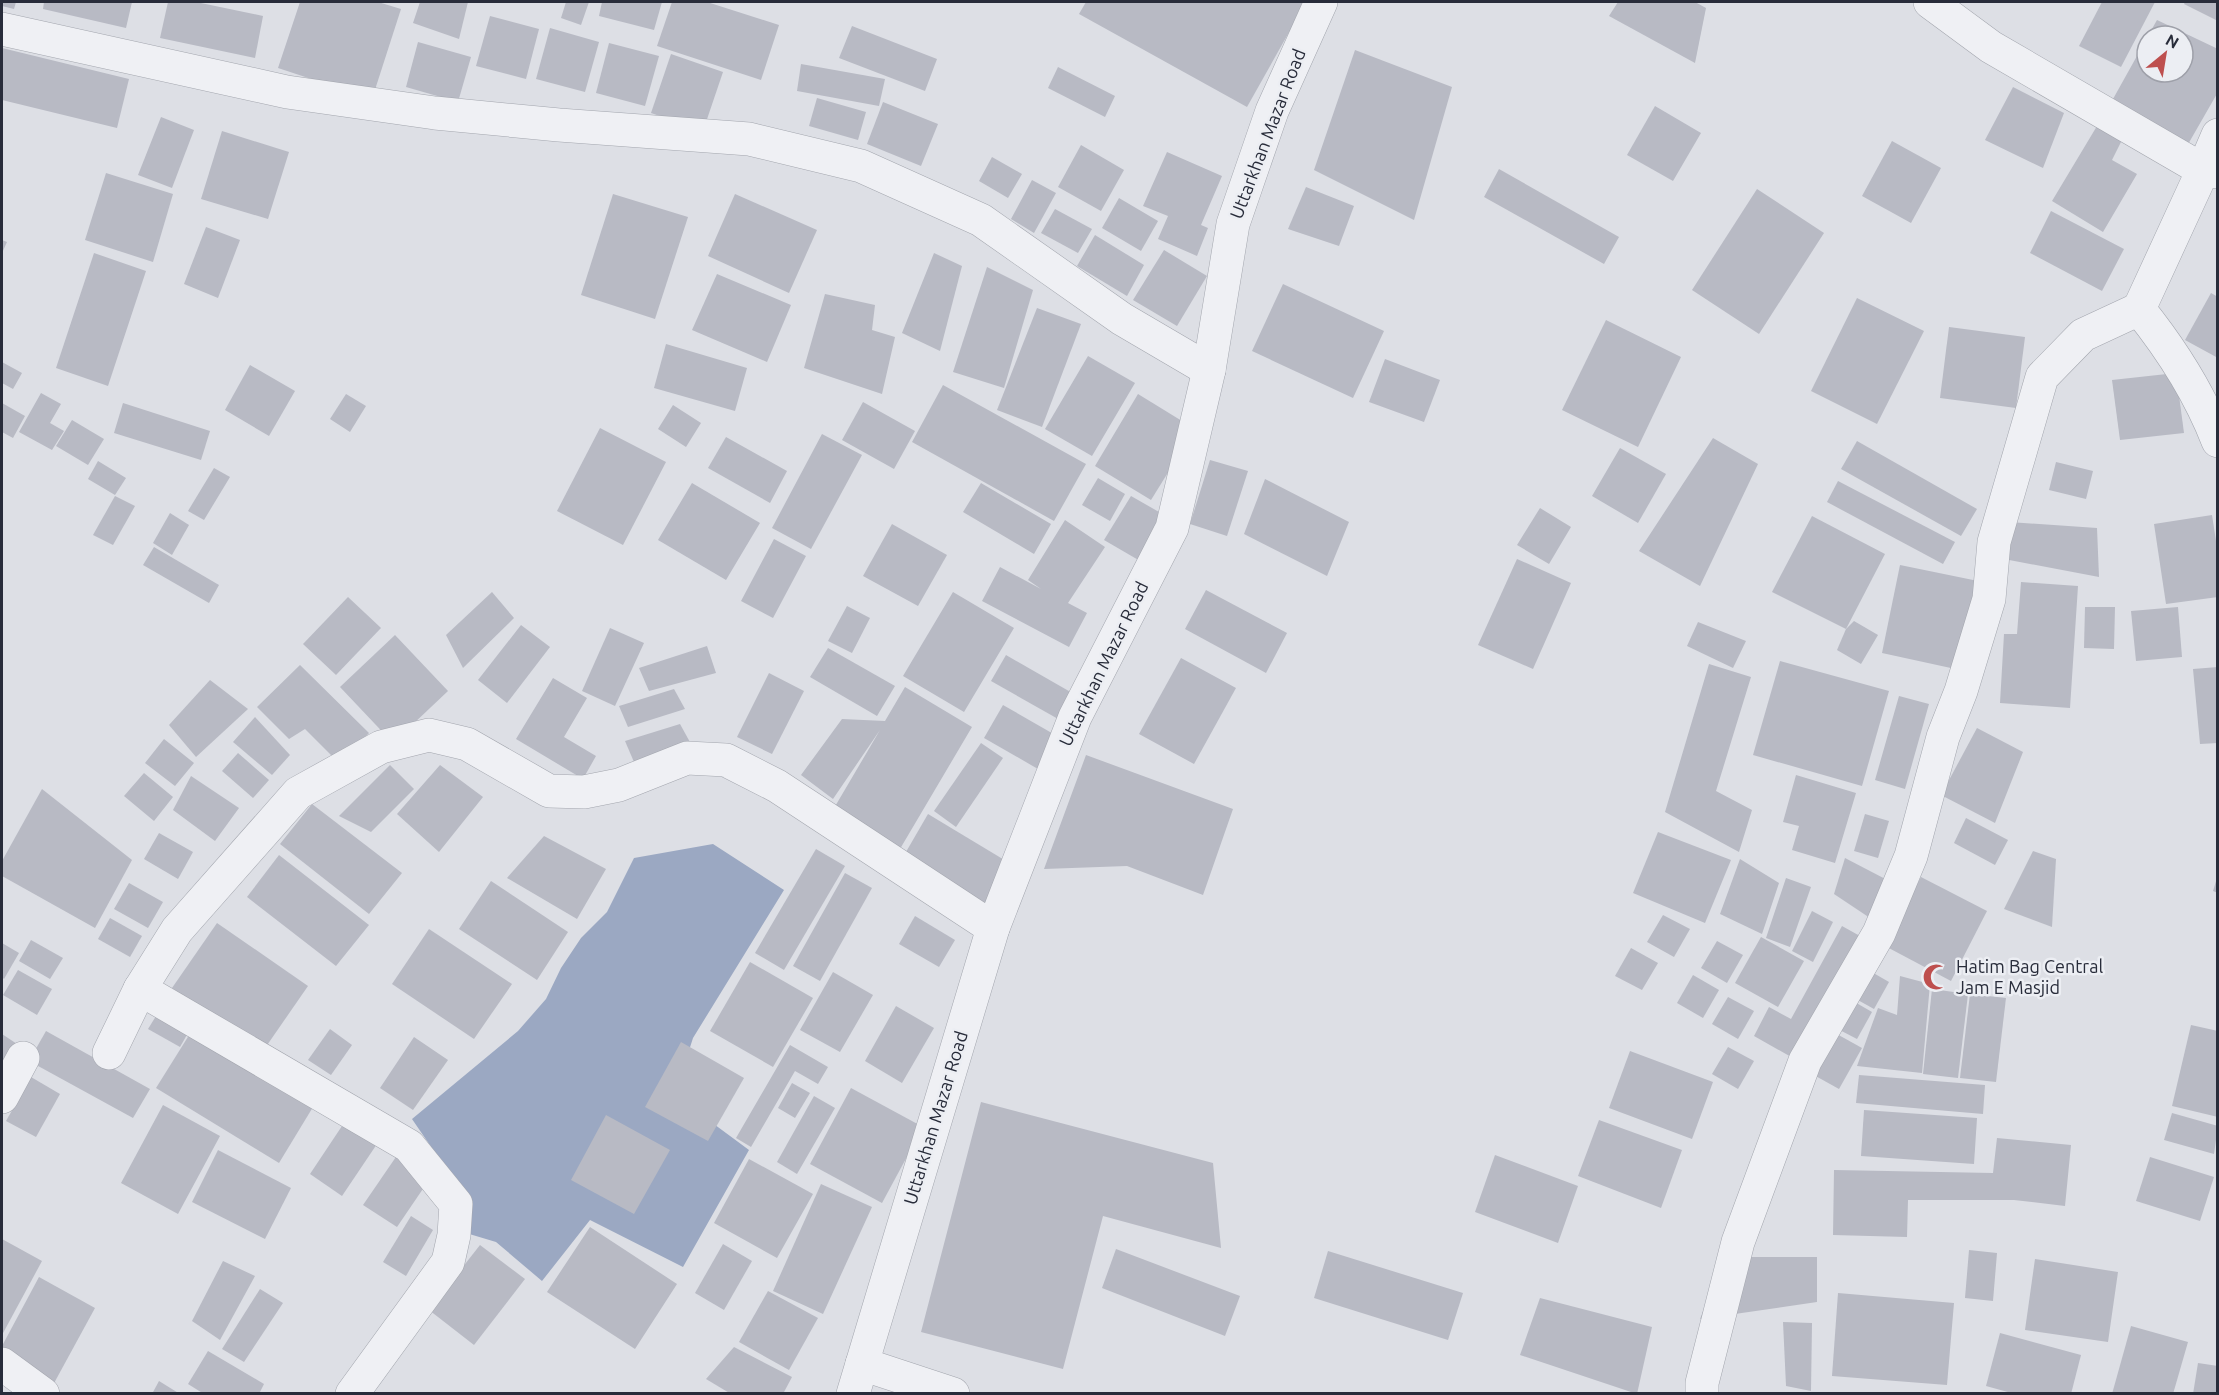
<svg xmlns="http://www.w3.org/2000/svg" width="2219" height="1395" viewBox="0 0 2219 1395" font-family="Ubuntu,sans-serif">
	<rect width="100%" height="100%" fill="#dddfe5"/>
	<path fill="#9ba8c2" d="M713,844L784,890L693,1038L673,1100L703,1116L749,1150L683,1267L590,1220L542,1281L496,1242L456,1230L436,1154L412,1119L518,1031L546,999L561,968L581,938L607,912L634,858Z"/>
	<g fill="#b8bac4">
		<path d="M2,2H16L14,9L2,6Z"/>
		<path d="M44,2H132L126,28L43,9Z"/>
		<path d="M168,2H196L263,16L255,58L160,38Z"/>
		<path d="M300,2H378L401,9L372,99L278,68Z"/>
		<path d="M420,2H468L459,39L413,23Z"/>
		<path d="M566,2H589L581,25L561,18Z"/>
		<path d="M602,2H662L654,30L599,16Z"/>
		<path d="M672,2H707L779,25L761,80L657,46Z"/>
		<path d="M1086,2H1306L1247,107L1079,14Z"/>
		<path d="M1618,2H1695L1706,8L1695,63L1609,16Z"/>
		<path d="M2102,2H2155L2121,67L2079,46Z"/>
		<path d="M2185,2H2218V21L2184,4Z"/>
		<path d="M490,16L539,29L526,79L476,66Z"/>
		<path d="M2157,20L2218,49V92L2187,146L2113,99L2147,38V72H2183V36H2148Z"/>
		<path d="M852,26L937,59L925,91L839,58Z"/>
		<path d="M550,28L599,42L585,92L536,79Z"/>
		<path d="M418,42L471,57L458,102L406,87Z"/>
		<path d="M609,43L659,56L645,106L596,93Z"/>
		<path d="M2,48L129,79L117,128L2,100Z"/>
		<path d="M1355,50L1452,87L1414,220L1314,170Z"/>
		<path d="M671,54L723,72L703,131L651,113Z"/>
		<path d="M801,64L885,79L879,106L797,91Z"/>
		<path d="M1058,67L1115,96L1105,117L1048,88Z"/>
		<path d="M2013,87L2064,113L2043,168L1985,140Z"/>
		<path d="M817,98L866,112L858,140L809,126Z"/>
		<path d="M883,102L938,124L921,166L867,144Z"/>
		<path d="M1655,106L1701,133L1673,181L1627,155Z"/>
		<path d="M161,117L194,130L172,188L138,175Z"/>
		<path d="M2097,126L2122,140L2112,160L2137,174L2103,232L2052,201Z"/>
		<path d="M222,131L289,152L268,219L201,199Z"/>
		<path d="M1892,141L1941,168L1911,223L1862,196Z"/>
		<path d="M1081,145L1124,170L1101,211L1058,187Z"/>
		<path d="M1167,152L1222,176L1201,225L1208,228L1197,256L1158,239L1168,216L1143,206Z"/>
		<path d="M992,157L1022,174L1008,198L979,181Z"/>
		<path d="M1499,169L1619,237L1604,264L1484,197Z"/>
		<path d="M106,173L173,194L153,262L85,240Z"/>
		<path d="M1032,180L1056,193L1034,233L1011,219Z"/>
		<path d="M1306,187L1354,206L1339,246L1288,229Z"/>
		<path d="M1757,189L1824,233L1759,334L1692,290Z"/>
		<path d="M613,194L688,217L655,319L581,295Z"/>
		<path d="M735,194L817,230L789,293L708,256Z"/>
		<path d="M1119,198L1158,221L1141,251L1102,228Z"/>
		<path d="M1055,209L1092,229L1078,253L1041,233Z"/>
		<path d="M2051,211L2124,249L2102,291L2030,253Z"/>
		<path d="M206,227L240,240L218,298L184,284Z"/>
		<path d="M1095,235L1144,265L1127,296L1077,266Z"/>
		<path d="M2,240L7,242L2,253Z"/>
		<path d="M1164,250L1207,276L1177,326L1133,300Z"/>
		<path d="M94,253L146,271L108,386L56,368Z"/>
		<path d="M934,253L962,266L940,351L902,333Z"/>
		<path d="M987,267L1033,290L1004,388L953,372Z"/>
		<path d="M717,274L791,305L767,362L692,330Z"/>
		<path d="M1283,284L1384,331L1353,398L1252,351Z"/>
		<path d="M2211,293L2218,297V358L2185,340Z"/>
		<path d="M825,294L875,305L872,330L895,337L882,394L804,368Z"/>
		<path d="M1857,298L1924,331L1877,424L1811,391Z"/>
		<path d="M1037,308L1081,324L1042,427L997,410Z"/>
		<path d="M1606,320L1681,357L1638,447L1562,410Z"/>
		<path d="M1949,327L2025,337L2016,408L1940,398Z"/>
		<path d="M666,344L747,368L735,411L654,388Z"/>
		<path d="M1088,356L1135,383L1092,456L1045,429Z"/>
		<path d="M1385,359L1440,380L1424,422L1369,402Z"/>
		<path d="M2,362L22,373L13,389L2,383Z"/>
		<path d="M250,365L295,391L269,436L225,410Z"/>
		<path d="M2176,373L2184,433L2120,440L2112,380Z"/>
		<path d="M943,385L1086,464L1054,521L912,442Z"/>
		<path d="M41,393L61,404L50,423L64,431L52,450L19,432Z"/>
		<path d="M346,394L366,406L350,432L330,419Z"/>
		<path d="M1138,394L1195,429L1151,500L1095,466Z"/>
		<path d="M863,402L915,431L894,469L842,440Z"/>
		<path d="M2,403L25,416L13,438L2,432Z"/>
		<path d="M123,403L210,431L201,460L114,433Z"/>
		<path d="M673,405L701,423L686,447L658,429Z"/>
		<path d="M72,420L104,439L88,465L56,446Z"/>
		<path d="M600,428L666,462L623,545L557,511Z"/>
		<path d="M822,434L862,455L811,549L772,528Z"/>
		<path d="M726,437L787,471L770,503L708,468Z"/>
		<path d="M1713,438L1758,464L1700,586L1639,551Z"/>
		<path d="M1857,441L1977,509L1961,536L1841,469Z"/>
		<path d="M1620,448L1666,474L1638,523L1592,496Z"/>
		<path d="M1210,460L1248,471L1227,536L1190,524Z"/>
		<path d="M98,461L126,478L115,495L88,479Z"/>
		<path d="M2056,462L2093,471L2086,499L2049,490Z"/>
		<path d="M214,468L230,477L204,520L188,511Z"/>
		<path d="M1098,478L1125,494L1110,521L1082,505Z"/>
		<path d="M1265,479L1349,522L1327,576L1244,534Z"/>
		<path d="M1838,481L1955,542L1943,564L1827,502Z"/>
		<path d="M692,483L760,523L726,580L658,540Z"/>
		<path d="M981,483L1051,524L1034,554L963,512Z"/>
		<path d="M115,496L135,506L113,545L93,535Z"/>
		<path d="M1131,496L1173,520L1147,565L1104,540Z"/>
		<path d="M1540,508L1571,527L1549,564L1517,545Z"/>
		<path d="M170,513L189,525L172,555L153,543Z"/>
		<path d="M2212,515L2218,554V597L2166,604L2154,524Z"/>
		<path d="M1812,516L1885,554L1846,629L1772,592Z"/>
		<path d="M1065,520L1105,547L1068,603L1087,613L1069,647L982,601L1000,567L1041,589L1028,580Z"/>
		<path d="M2009,522L2097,528L2099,577L2004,559Z"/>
		<path d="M892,524L947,555L918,606L863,576Z"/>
		<path d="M774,539L806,556L773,618L741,601Z"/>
		<path d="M154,547L219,585L209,603L143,565Z"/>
		<path d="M1517,559L1571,583L1533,669L1478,645Z"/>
		<path d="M1900,565L1978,581L1960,670L1882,653Z"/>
		<path d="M2021,582L2078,586L2070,708L2000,703L2004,634H2017Z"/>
		<path d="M1206,590L1287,633L1266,673L1185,629Z"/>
		<path d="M492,592L514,618L463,668L446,635Z"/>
		<path d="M953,592L1014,628L964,712L903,676Z"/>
		<path d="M348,597L381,628L336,675L303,644Z"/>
		<path d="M847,606L870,618L852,653L828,641Z"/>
		<path d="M2085,607H2115L2114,649L2084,648Z"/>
		<path d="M2178,607L2182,657L2136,661L2131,611Z"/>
		<path d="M1854,621L1878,635L1861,664L1837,650L1846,629Z"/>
		<path d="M1698,622L1746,641L1733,668L1687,646Z"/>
		<path d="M521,625L550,647L507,703L478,680Z"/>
		<path d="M610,628L644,643L615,706L582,691Z"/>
		<path d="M395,635L448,691L393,743L340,687Z"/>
		<path d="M707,646L716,673L649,691L639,668Z"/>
		<path d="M828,648L895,686L877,716L810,677Z"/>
		<path d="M1006,655L1081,698L1067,724L991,681Z"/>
		<path d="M1181,658L1236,688L1194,764L1139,734Z"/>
		<path d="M1780,661L1889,691L1862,786L1753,755Z"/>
		<path d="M1709,664L1751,677L1716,791L1752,810L1739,852L1665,812Z"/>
		<path d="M300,665L369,733L340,764L305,729L289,739L257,707Z"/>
		<path d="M2218,667V743L2200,744L2193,669Z"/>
		<path d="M769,673L804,691L772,754L737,737Z"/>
		<path d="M553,678L587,698L564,737L596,756L583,779L516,739Z"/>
		<path d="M210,680L248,709L196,757L169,725Z"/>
		<path d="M905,687L972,727L897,854L830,815L880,730L833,799L801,775L842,719L885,721Z"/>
		<path d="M674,689L685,709L628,727L619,706Z"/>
		<path d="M1899,696L1929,704L1905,789L1875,780Z"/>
		<path d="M1003,705L1057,736L1038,769L984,738Z"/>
		<path d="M255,717L290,755L272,775L233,742Z"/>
		<path d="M680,724L691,744L634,762L625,741Z"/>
		<path d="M1977,728L2023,752L1995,823L1941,795Z"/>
		<path d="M164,739L194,763L175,786L145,763Z"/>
		<path d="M981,743L1003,758L956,827L934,811Z"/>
		<path d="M238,753L269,780L253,798L222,771Z"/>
		<path d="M1086,755L1233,809L1203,895L1127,866L1044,869Z"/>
		<path d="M390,765L414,789L371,832L339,816Z"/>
		<path d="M440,765L483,797L439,852L397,814Z"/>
		<path d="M144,773L173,797L154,821L124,796Z"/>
		<path d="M1796,775L1856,793L1835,863L1792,850L1799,826L1783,822Z"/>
		<path d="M191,776L239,808L215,841L173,810Z"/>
		<path d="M42,789L132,860L95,928L2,876V861Z"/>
		<path d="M312,804L402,873L369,914L280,844Z"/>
		<path d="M928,814L1016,867L987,916L899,864Z"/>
		<path d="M1865,814L1889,821L1878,858L1854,851Z"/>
		<path d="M1966,818L2008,840L1995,865L1954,843Z"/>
		<path d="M1658,832L1731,860L1705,923L1633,893Z"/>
		<path d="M159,833L193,852L178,879L144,859Z"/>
		<path d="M544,836L606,869L577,919L507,878Z"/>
		<path d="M816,849L845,866L784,970L755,953Z"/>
		<path d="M2033,851L2056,859L2052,927L2004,909Z"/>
		<path d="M279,855L369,925L336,966L247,897Z"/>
		<path d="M1845,858L1893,883L1870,918L1834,894Z"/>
		<path d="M1740,859L1779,883L1762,934L1720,914Z"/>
		<path d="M845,873L872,888L820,981L793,966Z"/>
		<path d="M1921,877L1987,911L1951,981L1885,946Z"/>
		<path d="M1786,878L1811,887L1790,947L1766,938Z"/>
		<path d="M2217,878H2218V893L2213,891Z"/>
		<path d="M491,881L568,932L537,980L459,929Z"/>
		<path d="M129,883L163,902L148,928L114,909Z"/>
		<path d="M1812,911L1833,922L1813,962L1792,951Z"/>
		<path d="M1663,915L1690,929L1674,957L1647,942Z"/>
		<path d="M915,916L955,940L939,967L899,944Z"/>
		<path d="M110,918L142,936L130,957L98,939Z"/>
		<path d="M217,923L308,986L263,1051L172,988Z"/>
		<path d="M1842,926L1860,936L1793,1058L1754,1036L1769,1007L1791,1019Z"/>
		<path d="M429,929L512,984L474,1039L392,984Z"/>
		<path d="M1761,937L1804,961L1778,1007L1735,983Z"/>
		<path d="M31,940L63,958L50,979L19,961Z"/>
		<path d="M1717,941L1743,955L1727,983L1701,968Z"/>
		<path d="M2,943L19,953L4,979L2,977Z"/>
		<path d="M1631,948L1658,963L1642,990L1615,976Z"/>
		<path d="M750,962L813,998L773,1067L710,1031Z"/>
		<path d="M1863,967L1889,982L1874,1009L1847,994Z"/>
		<path d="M18,970L52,989L37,1015L3,995Z"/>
		<path d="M833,972L873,995L840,1052L800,1030Z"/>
		<path d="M1693,975L1719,990L1703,1018L1677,1003Z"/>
		<path d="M1900,976L1930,984L1922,1073L1857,1066L1878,1008L1897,1015Z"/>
		<path d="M1932,989L1968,994L1958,1078L1923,1074Z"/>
		<path d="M1970,994L2006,998L1996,1082L1960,1078Z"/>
		<path d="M1728,997L1754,1011L1738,1039L1712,1024Z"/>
		<path d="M1846,997L1872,1012L1857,1039L1830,1025Z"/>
		<path d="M896,1006L934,1028L902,1083L865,1061Z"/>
		<path d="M161,1008L192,1026L180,1047L148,1029Z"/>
		<path d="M2191,1025L2218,1031V1117L2172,1106Z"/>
		<path d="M1826,1028L1862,1048L1839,1089L1803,1069Z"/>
		<path d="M330,1029L352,1045L331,1075L308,1060Z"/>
		<path d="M46,1031L150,1089L133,1118L29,1061Z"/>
		<path d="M191,1032L313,1107L279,1163L156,1088Z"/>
		<path d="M2,1034L23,1048L2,1080Z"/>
		<path d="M414,1037L448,1060L413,1110L380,1088Z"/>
		<path d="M681,1042L744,1078L708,1141L645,1107Z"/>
		<path d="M790,1045L828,1067L818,1084L795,1071L751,1147L736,1138Z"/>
		<path d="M1728,1047L1754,1061L1738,1089L1712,1074Z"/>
		<path d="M1630,1051L1713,1082L1692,1139L1609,1108Z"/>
		<path d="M1859,1075L1985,1085L1983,1114L1856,1103Z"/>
		<path d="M31,1077L60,1094L36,1137L6,1121Z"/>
		<path d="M792,1083L810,1093L795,1118L778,1108Z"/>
		<path d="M851,1088L923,1127L882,1203L810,1164Z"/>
		<path d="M814,1096L835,1108L797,1174L777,1162Z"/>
		<path d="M981,1102L1213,1163L1221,1248L1103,1216L1063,1369L921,1332Z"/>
		<path d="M163,1105L220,1136L178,1214L121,1183Z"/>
		<path d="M1864,1110L1977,1118L1974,1164L1861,1156Z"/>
		<path d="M2172,1113L2218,1126L2214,1154L2164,1140Z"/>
		<path d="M606,1115L670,1150L634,1214L571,1180Z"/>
		<path d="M346,1120L379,1141L342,1196L310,1174Z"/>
		<path d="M1599,1120L1682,1150L1661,1208L1578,1176Z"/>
		<path d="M1997,1138L2071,1145L2065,1206L2014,1200H1908L1907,1237L1833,1235L1834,1170L1993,1173Z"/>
		<path d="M218,1150L291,1188L265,1239L192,1202Z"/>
		<path d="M398,1154L431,1177L397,1227L363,1205Z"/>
		<path d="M1495,1155L1578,1186L1558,1243L1475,1212Z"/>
		<path d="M2150,1157L2214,1177L2200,1221L2136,1201Z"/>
		<path d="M749,1159L813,1194L777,1258L714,1223Z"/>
		<path d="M821,1184L872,1207L823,1314L773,1291Z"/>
		<path d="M411,1216L433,1230L406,1276L383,1262Z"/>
		<path d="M590,1227L677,1284L635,1349L547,1292Z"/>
		<path d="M2,1239L42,1261L2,1335Z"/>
		<path d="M723,1244L752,1261L724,1310L695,1293Z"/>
		<path d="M480,1245L525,1279L474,1345L429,1310Z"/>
		<path d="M1116,1249L1240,1296L1225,1336L1102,1288Z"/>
		<path d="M1969,1250L1997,1253L1993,1301L1965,1298Z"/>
		<path d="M1328,1251L1463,1293L1448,1340L1314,1298Z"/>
		<path d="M1725,1257H1817V1302L1700,1319Z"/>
		<path d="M2035,1259L2118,1272L2108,1342L2025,1330Z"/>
		<path d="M223,1261L255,1276L220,1340L192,1321Z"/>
		<path d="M39,1277L95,1308L53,1385L2,1357V1346Z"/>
		<path d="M260,1289L283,1303L244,1362L222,1349Z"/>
		<path d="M768,1291L818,1318L789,1370L739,1342Z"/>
		<path d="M1838,1293L1954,1303L1947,1385L1832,1376Z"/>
		<path d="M1540,1298L1652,1327L1637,1394L1520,1355Z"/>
		<path d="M1783,1322L1812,1323L1811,1391L1786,1386Z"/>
		<path d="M2131,1326L2188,1342L2173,1394H2112Z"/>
		<path d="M2000,1333L2081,1355L2071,1394H2015L1986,1386Z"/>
		<path d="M734,1347L792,1377L783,1394H731L706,1379Z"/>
		<path d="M208,1351L264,1384L259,1394H204L188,1384Z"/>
		<path d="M2198,1363L2218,1366V1394H2193Z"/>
		<path d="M159,1381L180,1394H152Z"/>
	</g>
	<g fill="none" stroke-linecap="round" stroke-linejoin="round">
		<g stroke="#a3a6ae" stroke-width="34">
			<g id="street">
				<path d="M1930,2L1991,47L2203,170L2218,135"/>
				<path d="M2,29L287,92L435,113L559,125L749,139L861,166L981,220L1122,319L1209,370"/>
				<path d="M2218,172L2203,170L2139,309C2172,350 2199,392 2218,441"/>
				<path d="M140,989L409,1146L456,1204L454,1235L448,1262L352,1394"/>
				<path d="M109,1053L140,989L177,930L298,793L381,747L429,735L467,744L549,791L584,792L619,785L687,758L726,760L777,786L993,928"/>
				<path d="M2,1097L23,1058"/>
				<path d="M2,1364L43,1394"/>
				<path d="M862,1364L953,1394"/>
				<path d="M853,1394L993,928L1075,717L1172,528L1209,370L1233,224L1272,111L1321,2"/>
				<path d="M1702,1394V1383L1738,1242L1805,1061L1879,933L1911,856L1943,737L1961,691L1989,599L1994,542L2042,377L2083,335L2139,309"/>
			</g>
		</g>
		<use href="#street" stroke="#eff0f4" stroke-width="33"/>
	</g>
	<defs>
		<g id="mosque-bare" transform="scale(2.07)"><path d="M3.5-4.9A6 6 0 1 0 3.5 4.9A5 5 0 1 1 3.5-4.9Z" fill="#be4f4e" stroke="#eceef3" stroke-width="2.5" paint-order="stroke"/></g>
	</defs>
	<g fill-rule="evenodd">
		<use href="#mosque-bare" x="1936" y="977"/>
	</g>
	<g text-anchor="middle" stroke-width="5" stroke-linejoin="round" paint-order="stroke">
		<g font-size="18" fill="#282c3a" stroke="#eceef3">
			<text transform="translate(1268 134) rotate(-69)" y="6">Uttarkhan Mazar Road</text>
			<text transform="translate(1104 664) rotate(-64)" y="6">Uttarkhan Mazar Road</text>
			<text transform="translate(936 1118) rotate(-73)" y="6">Uttarkhan Mazar Road</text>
		</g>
		<g font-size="18" fill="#282c3a" stroke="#eceef3" text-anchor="start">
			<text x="1956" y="973">Hatim Bag Central<tspan x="1956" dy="21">Jam E Masjid</tspan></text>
		</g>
	</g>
	<rect width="2219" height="1395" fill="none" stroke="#282c3a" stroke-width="6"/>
	<g transform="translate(2165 54) rotate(30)"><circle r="28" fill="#eceef3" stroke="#9ea0a9" stroke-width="1.5"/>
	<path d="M0-4.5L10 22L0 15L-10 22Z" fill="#be4f4e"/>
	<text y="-9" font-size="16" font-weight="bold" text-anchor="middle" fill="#282c3a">N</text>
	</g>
</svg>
